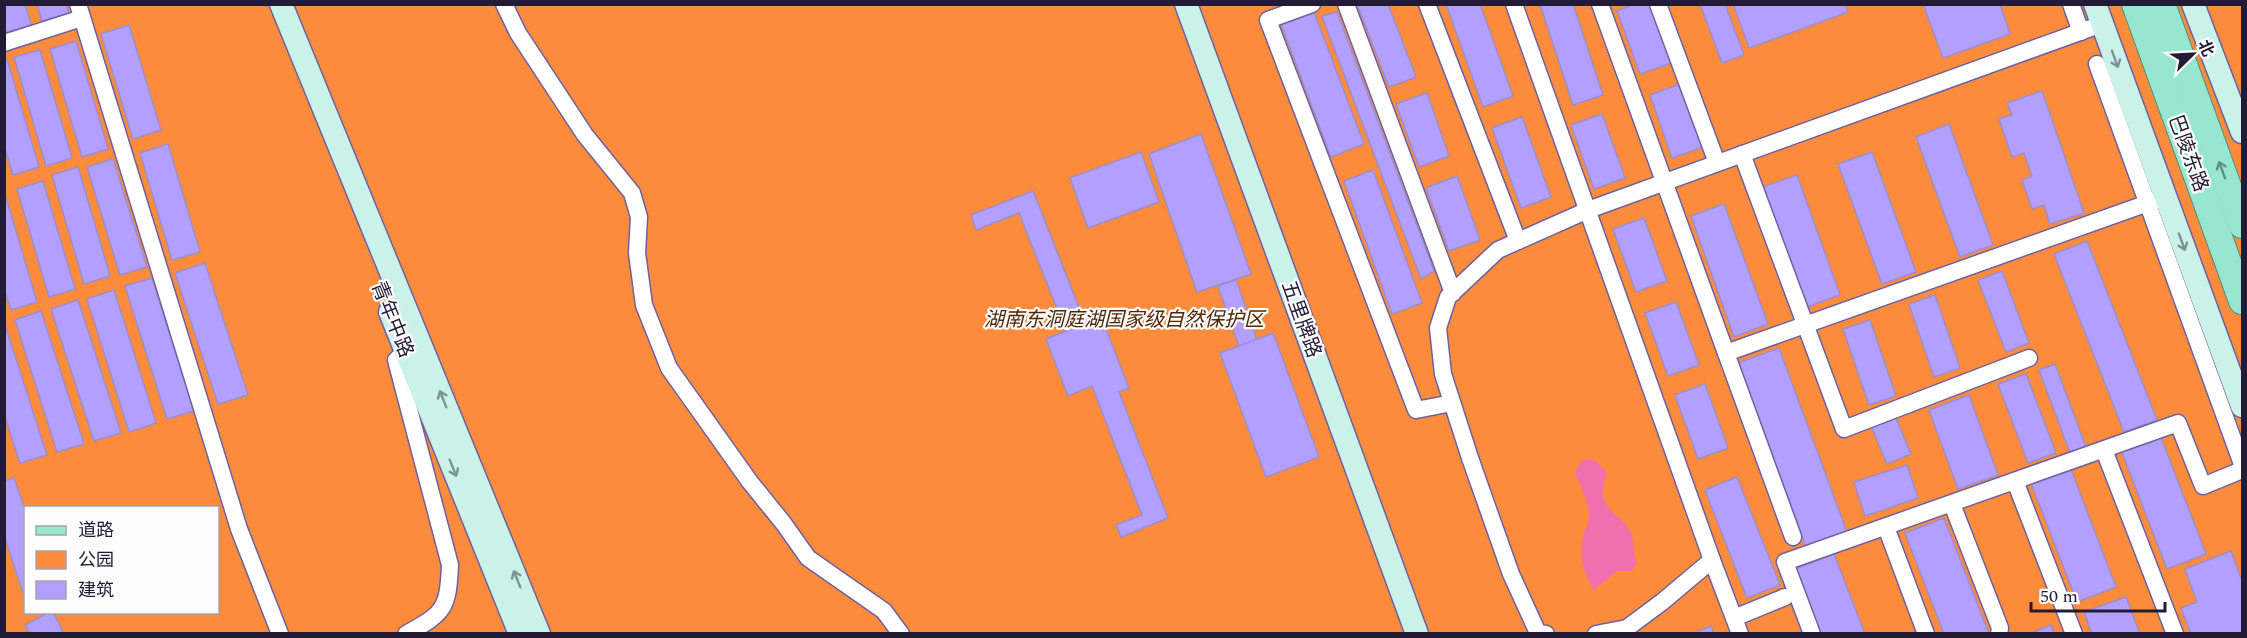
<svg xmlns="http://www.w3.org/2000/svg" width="2247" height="638" viewBox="0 0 2247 638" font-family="Spectral,'Noto Sans SC',serif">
	<rect width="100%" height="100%" fill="#dcd7f5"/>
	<path fill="#fc8b3b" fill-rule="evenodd" d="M4,5H2242V633H5ZM26,508H218V612H26Z"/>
	<path fill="#f070ae" d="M1593,459L1606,471C1606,479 1602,488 1603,494C1605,512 1622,516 1630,531C1635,542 1632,553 1637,563L1632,571H1617L1594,590C1583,574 1579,555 1583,536C1585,530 1588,524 1589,518C1590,503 1580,486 1575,473L1582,460Z"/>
	<g fill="#b29fff" stroke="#9b8fd3" stroke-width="1.5">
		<path d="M4,4H25L31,25L4,33Z"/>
		<path d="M37,4H66L69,13L42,21Z"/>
		<path d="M1357,4H1388L1416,77L1389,87Z"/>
		<path d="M1446,4H1480L1513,96L1483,107Z"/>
		<path d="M1540,4H1573L1603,95L1573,105Z"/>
		<path d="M1635,4H1650L1671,63L1640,74L1617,11Z"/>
		<path d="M1700,4H1725L1744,55L1722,63Z"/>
		<path d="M1733,4H1845L1848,12L1749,48Z"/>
		<path d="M1923,4H2000L2010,34L1943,58Z"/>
		<path d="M1314,12L1364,144L1331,157L1281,24Z"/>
		<path d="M1337,12L1434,271L1421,279L1322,16Z"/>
		<path d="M129,25L161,130L133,139L101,34Z"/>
		<path d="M76,41L108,149L82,157L50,49Z"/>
		<path d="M40,50L72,158L46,166L14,57Z"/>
		<path d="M4,59H7L39,167L13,175L4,145Z"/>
		<path d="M1680,84L1703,147L1672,158L1650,95Z"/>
		<path d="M2042,91L2084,213L2050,224L2044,205L2032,209L2022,180L2032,176L2024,153L2012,157L1999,119L2012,115L2007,103Z"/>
		<path d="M1427,93L1449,156L1419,167L1396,104Z"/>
		<path d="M1602,114L1625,178L1594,189L1571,125Z"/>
		<path d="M1522,117L1551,197L1521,208L1492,128Z"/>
		<path d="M1949,124L1993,245L1960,257L1916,137Z"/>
		<path d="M1201,134L1251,274L1197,292L1149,154Z"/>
		<path d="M168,144L200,252L172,260L140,153Z"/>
		<path d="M1141,152L1159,202L1088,228L1070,178Z"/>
		<path d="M1872,152L1916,272L1882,284L1838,164Z"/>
		<path d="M113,159L147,267L120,275L87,167Z"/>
		<path d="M78,167L110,276L84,284L52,175Z"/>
		<path d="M1373,170L1422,303L1392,314L1344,181Z"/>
		<path d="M1797,175L1840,295L1807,307L1763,187Z"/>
		<path d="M1457,176L1480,240L1449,251L1426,188Z"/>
		<path d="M43,181L75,289L49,297L17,189Z"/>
		<path d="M1033,191L1082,315L1098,309L1129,388L1119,392L1168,518L1121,537L1116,525L1142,515L1092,386L1068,396L1046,339L1066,331L1019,213L976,230L971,215Z"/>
		<path d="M5,194L37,302L11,310L4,289Z"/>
		<path d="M1724,204L1768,324L1734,337L1691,216Z"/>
		<path d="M1644,218L1667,281L1636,292L1613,229Z"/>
		<path d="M2087,241L2157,420L2124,432L2054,254Z"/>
		<path d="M205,263L248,395L218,404L175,273Z"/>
		<path d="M2002,271L2029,343L2006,352L1978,280Z"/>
		<path d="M152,278L194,411L167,419L125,286Z"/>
		<path d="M1236,280L1257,340L1239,346L1218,286Z"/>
		<path d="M114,290L156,423L129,432L87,299Z"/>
		<path d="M1935,295L1960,368L1934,377L1909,304Z"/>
		<path d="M78,300L121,433L94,441L51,309Z"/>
		<path d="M1676,302L1699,365L1668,376L1645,313Z"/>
		<path d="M41,311L84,444L57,452L15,320Z"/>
		<path d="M1870,320L1896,396L1869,405L1843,329Z"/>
		<path d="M4,322L47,455L20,463L4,414Z"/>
		<path d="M1273,333L1319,457L1266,477L1220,353Z"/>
		<path d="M1779,348L1847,532L1806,547L1738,363Z"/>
		<path d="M2055,364L2086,447L2070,453L2039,370Z"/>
		<path d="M2026,374L2056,453L2028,463L1998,384Z"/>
		<path d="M1705,384L1728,448L1698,459L1675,395Z"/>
		<path d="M1969,395L1998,475L1958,489L1929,410Z"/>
		<path d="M1895,416L1911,454L1887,464L1871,426Z"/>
		<path d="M2160,435L2206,554L2167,569L2121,450Z"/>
		<path d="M1907,465L1918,498L1865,516L1854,482Z"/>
		<path d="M2070,467L2116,587L2077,602L2031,483Z"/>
		<path d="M1737,477L1780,585L1747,598L1705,490Z"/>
		<path d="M14,478L26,513V602L4,535V481Z"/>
		<path d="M1944,518L1989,634H1944L1905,533Z"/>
		<path d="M2231,551L2242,581V634H2191L2181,608L2197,602L2185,569Z"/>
		<path d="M1834,554L1865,634H1820L1795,569Z"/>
		<path d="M2126,597L2140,634H2092L2084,612Z"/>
		<path d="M50,612H53L64,634H30L25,625Z"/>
		<path d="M2051,625L2054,634H2029Z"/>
		<path d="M1711,626L1714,634H1692Z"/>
	</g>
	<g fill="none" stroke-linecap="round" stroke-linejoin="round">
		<g stroke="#6e61a2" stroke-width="19">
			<g id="street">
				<path d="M78,4L239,529L280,634"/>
				<path d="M504,4L518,33L585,135L632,193L639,217L637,253L644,305L669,368L750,482L784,524L808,558L884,611L901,634"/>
				<path d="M1312,4L1268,20L1416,410L1452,403"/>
				<path d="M1346,4L1453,293"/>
				<path d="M1427,4L1518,241"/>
				<path d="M1514,4L1712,560L1662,602L1627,628L1596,634"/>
				<path d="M1600,4L1726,353"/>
				<path d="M1658,4L1717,163"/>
				<path d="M2071,4L2081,32"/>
				<path d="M4,43L82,18"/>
				<path d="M2097,64L2242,464"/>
				<path d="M1742,154L1844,429L2029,358"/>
				<path d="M406,351L396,360L450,565C448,608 445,613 406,634"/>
				<path d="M2104,450L2175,634"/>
				<path d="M2015,481L2074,634"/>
				<path d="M1952,504L2000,628L1999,634"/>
				<path d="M1886,527L1926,634"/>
				<path d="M1793,537L1726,353L2165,197"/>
				<path d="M1712,560L1740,634"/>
				<path d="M1734,618L1785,597"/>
				<path d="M1546,634L1538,633L1511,574L1470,458L1443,374L1438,328L1448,297L1498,250L1588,210L2102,24"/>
				<path d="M1812,634L1785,562L2178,423L2203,486L2242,470"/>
			</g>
		</g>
		<g stroke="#6e61a2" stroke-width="25">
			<g id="secondary">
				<path d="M281,4L539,634"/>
				<path d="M1186,4L1417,634"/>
				<path d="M2095,4L2242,406"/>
				<path d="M2193,4L2242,132"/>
				<path d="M390,312L520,634"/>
			</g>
		</g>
		<g stroke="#419486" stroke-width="28">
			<g id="primary">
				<path d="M2135,4L2242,301"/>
				<path d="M2162,4L2242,225"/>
			</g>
		</g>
		<use href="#street" stroke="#fff" stroke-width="16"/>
		<use href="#secondary" stroke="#cbf2e8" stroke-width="22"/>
		<use href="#primary" stroke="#97e6d0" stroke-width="26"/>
	</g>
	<defs><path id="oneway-shaft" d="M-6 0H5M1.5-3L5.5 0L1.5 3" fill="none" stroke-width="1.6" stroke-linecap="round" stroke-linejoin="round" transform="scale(1.5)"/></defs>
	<g stroke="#7e9198">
		<use href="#oneway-shaft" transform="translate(2115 59) rotate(70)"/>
		<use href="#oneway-shaft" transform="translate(2182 242) rotate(70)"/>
		<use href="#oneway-shaft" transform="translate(443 399) rotate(-112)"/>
		<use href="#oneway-shaft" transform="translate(453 468) rotate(68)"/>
		<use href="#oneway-shaft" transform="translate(517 579) rotate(-112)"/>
	</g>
	<use stroke="#628b8b" href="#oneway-shaft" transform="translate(2222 170) rotate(-110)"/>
	<g text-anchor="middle" stroke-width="4.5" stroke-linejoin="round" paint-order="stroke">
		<g font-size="20" fill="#211b36" stroke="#fdfdfd">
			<text transform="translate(2189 153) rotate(70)" y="7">巴陵东路</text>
			<text transform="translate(393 319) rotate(68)" y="7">青年中路</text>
			<text transform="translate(1302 319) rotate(70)" y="7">五里牌路</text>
		</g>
		<g font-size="20" font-style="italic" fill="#522503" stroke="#fdfdfd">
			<text x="1124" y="326">湖南东洞庭湖国家级自然保护区</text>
		</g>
	</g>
	<rect width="2247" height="638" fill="none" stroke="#211b36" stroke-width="12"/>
	<rect x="24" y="506" width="195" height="108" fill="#fdfdfd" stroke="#a5a3ad" stroke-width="1.5"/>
	<rect x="36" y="526" width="30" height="9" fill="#97e6d0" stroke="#a5a3ad" stroke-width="1.5"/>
	<text x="78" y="536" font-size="18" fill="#211b36">道路</text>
	<rect x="36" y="551" width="30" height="18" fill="#fc8b3b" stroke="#a5a3ad" stroke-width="1.5"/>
	<text x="78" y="566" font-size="18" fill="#211b36">公园</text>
	<rect x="36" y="581" width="30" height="18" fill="#b29fff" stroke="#a5a3ad" stroke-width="1.5"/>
	<text x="78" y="596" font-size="18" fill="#211b36">建筑</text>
	<g transform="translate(2193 54) rotate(66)" stroke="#fdfdfd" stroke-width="4.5" paint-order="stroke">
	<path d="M0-4.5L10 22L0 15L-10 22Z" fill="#211b36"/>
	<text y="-9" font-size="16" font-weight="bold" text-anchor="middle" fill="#211b36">北</text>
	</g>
	<path d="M2031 602v9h134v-9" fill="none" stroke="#211b36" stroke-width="3"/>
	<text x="2040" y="602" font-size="18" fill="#211b36" stroke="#fdfdfd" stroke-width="4.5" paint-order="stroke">50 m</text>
</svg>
